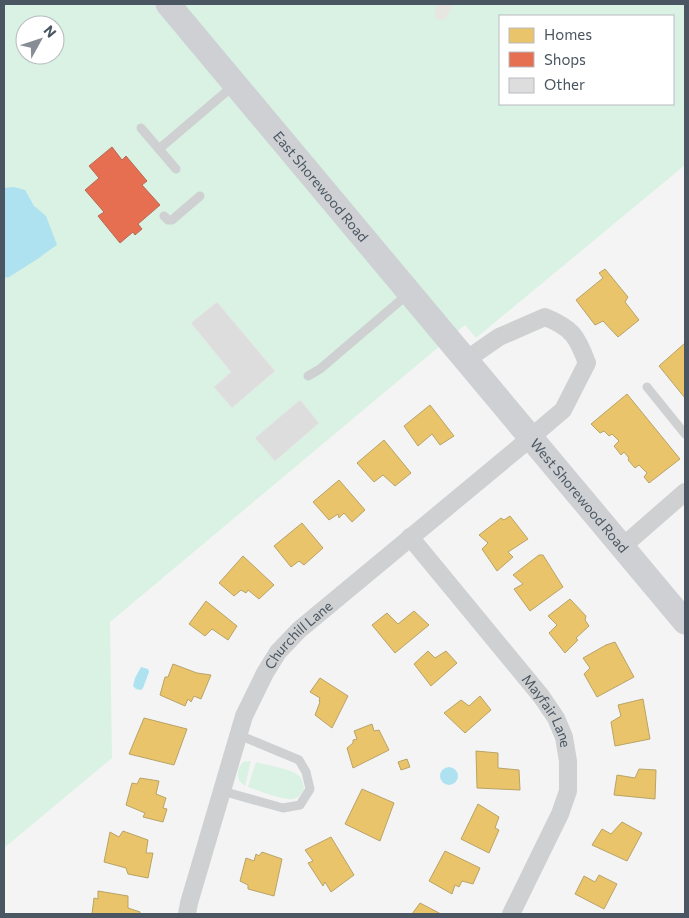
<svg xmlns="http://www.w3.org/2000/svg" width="689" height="918" viewBox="0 0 689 918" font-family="Commissioner,sans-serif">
	<rect width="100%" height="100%" fill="#f4f4f4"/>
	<g fill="#d9f2e3" fill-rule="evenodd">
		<path d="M4,4H685V165L476,338L465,325L110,622L112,758L4,848ZM500,16H673V104H500ZM25,25H55V55H25Z"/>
		<path d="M251,761L245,786C235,779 236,771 243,762Z"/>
		<path d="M256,762C266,765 291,769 298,775C303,778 303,783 304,789C302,792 300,797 296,798C287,803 258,790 248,787Z"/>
	</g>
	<path fill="#e7e6e1" d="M437,4H453L447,17L440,21L435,18V10Z"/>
	<g fill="#aee2f0">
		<path d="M14,187L25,190L34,206L46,216L57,245L48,251L39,258L9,277L4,278V188Z"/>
		<path d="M141,667L148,669L149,672L143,688L141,690L136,689L133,686L135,678Z"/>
		<circle cx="449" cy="776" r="9"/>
	</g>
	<g fill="#e9c46a" stroke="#b9a367">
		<path d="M605,269L628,297L625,302L639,320L618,337L603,321L595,325L576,300L603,278L599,273Z"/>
		<path d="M685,343V398L659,366Z"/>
		<path d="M627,394L680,459L649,483L644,477L647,473L639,465L635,468L628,460L629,458L624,452L621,455L614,446L619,441L612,434L609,436L604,431L600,433L591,424Z"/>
		<path d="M430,405L454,436L440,445L432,434L418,446L404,426Z"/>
		<path d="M384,440L411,473L395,486L383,475L374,482L357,463Z"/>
		<path d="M339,480L365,510L352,522L344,513L339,518L338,514L329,520L313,502Z"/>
		<path d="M510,516L528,539L508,552L513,557L497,571L482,549L488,543L479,535L501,518L504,520Z"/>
		<path d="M302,523L323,548L304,565L299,561L291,567L274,546Z"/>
		<path d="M539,555H543L563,587L530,611L514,589L523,584L513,575Z"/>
		<path d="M243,556L274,585L259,599L248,590L246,593L241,590L234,596L219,583Z"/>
		<path d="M570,599L586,616L585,620L589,626L576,638L578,640L565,653L549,633L557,625L548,616Z"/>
		<path d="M206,601L237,626L228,640L212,629L205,636L189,624Z"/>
		<path d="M414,611L429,625L395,653L372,625L387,613L398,624Z"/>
		<path d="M615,642L634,677L597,697L584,674L590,668L583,658L606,645Z"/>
		<path d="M428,651L435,658L446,651L457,663L431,686L414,664Z"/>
		<path d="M173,664L197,673L211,675L201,699L194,696L191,702L188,699L185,706L160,695L165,677H168Z"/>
		<path d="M320,678L348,696L332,728L315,715L320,702L319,701L320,698L310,692Z"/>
		<path d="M480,696L491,710L465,733L444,713L461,700L469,706Z"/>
		<path d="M643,699L650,739L615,746L611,722L621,716L618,705Z"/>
		<path d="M144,718L187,729L174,765L129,754Z"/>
		<path d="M372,724L374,731L379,730L389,750L353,768L347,748L353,743V740L357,739L354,731Z"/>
		<path d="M476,751L498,753V768L519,770L520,790L477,788Z"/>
		<path d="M407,759L410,767L401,770L398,762Z"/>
		<path d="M639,769L656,770L655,799L614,795L617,775L635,778Z"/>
		<path d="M140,778L159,781L156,794L166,798L163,808L167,809L163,822L143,817L145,813L126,805L132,783L137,784Z"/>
		<path d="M362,789L394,803L380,841L345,824Z"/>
		<path d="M478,804L499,817L495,828L499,830L489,853L461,839Z"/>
		<path d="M622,822L642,833L627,861L592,845L602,829L611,834Z"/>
		<path d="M123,831L148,840L146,853H153L148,878L128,874L126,868L104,862L110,832L119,837Z"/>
		<path d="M331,837L354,875L331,892L325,882L323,886L308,863L313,861L305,850Z"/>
		<path d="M445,851L480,868L473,884L462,881L459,887L455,885L452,894L429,881Z"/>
		<path d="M262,852L282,859L274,896L248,889V885L240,881L246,858L254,861L256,854L259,856Z"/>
		<path d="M599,875L617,884L604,909L575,894L584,876L595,882Z"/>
		<path d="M98,891L128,896V908L140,912V914H92L94,898L98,899Z"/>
		<path d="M420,903L441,914H412Z"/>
	</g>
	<path fill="#e76f51" stroke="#b86856" d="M112,147L122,160L126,156L147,181L142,185L160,205L138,224L142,229L135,235L133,232L120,243L98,216L104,212L85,190L99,178L89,166Z"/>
	<g fill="#ddddde" stroke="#e5e6e7">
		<path d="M217,302L275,371L232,408L214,387L231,372L191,323Z"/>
		<path d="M300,400L319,423L275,461L255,438Z"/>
	</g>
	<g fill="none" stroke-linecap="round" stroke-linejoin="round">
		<g stroke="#ced0d2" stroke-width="9">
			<path d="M141,128L176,169"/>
			<path d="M159,149L233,86"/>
			<path d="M164,216L168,220H172L200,196"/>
			<path d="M308,376L320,369L408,294"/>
			<path d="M647,387L685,434"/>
			<path d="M222,791L283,808L300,805L310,789L306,772L299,760L239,735"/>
		</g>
		<g stroke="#ced0d2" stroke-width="18">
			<path id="s1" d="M410,537L541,696L556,718L564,737L568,761V791L560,814L511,914"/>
			<path d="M622,547L685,492"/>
			<path id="s2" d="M187,914L189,903L244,716L265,673L278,652L299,630L516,450L563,410L587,363C577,336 572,328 545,317L499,337L476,353L466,359"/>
		</g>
		<path stroke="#ced0d4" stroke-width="25" id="s3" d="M168,4L685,622"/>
	</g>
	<g text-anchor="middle" stroke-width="5" stroke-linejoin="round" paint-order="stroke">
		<g font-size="14" fill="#4a5661" stroke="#fff">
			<text dy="5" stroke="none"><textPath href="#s3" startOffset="238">East Shorewood Road</textPath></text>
			<text dy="5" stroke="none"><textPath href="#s3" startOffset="641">West Shorewood Road</textPath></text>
			<text dy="5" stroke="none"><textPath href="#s2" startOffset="305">Churchill Lane</textPath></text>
			<text dy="5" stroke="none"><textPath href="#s1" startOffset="222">Mayfair Lane</textPath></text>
		</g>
	</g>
	<rect width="689" height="918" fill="none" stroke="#4a5661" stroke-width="10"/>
	<rect x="499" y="15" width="175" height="90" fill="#ffffff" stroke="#b7bbc0"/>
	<rect x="509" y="28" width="25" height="15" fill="#e9c46a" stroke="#b7bbc0"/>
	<text x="544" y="40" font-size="15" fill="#4a5661">Homes</text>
	<rect x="509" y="52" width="25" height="15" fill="#e76f51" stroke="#b7bbc0"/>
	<text x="544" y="65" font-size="15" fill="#4a5661">Shops</text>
	<rect x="509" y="78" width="25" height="15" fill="#ddddde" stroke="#b7bbc0"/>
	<text x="544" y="90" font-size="15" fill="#4a5661">Other</text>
	<g transform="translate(40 40) rotate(50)"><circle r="24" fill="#ffffff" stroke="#b7bbc0"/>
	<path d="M0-4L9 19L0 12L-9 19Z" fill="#868d94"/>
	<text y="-8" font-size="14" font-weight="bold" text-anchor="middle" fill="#4a5661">N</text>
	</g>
</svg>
